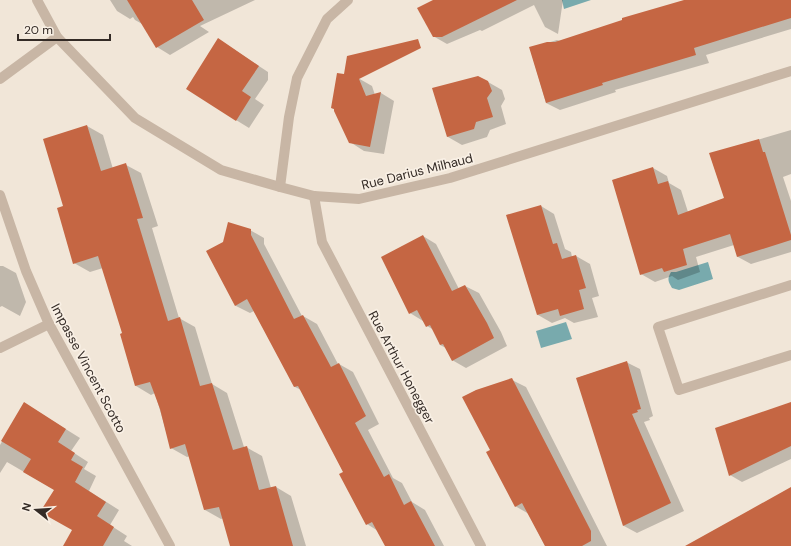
<svg xmlns="http://www.w3.org/2000/svg" width="791" height="546" viewBox="0 0 791 546" font-family="'DM Sans',sans-serif">
	<rect width="100%" height="100%" fill="#f1e6d8"/>
	<g fill="#78aaad">
		<path d="M562,0H591L564,9Z"/>
		<path d="M708,262L713,279L679,290L672,288C668,281 667,279 671,272H676Z"/>
		<path d="M566,322L572,339L541,348L536,331Z"/>
	</g>
	<g fill="#0003">
		<path d="M110,0H255L200,26L209,32L170,55L157,47L144,25L135,20L133,17L130,19L117,11Z"/>
		<path d="M434,0H563L558,34L545,27L534,5L482,31L480,30L447,44L433,36Z"/>
		<path d="M691,0H791V29L706,55L709,63L615,90L616,92L560,110L546,103L530,48L557,40L560,41Z"/>
		<path d="M218,39L268,72V80L255,99L264,105L249,128L236,120Z"/>
		<path d="M358,78L372,86L375,95L381,93L394,101L384,154L364,151L350,142L335,110L332,108Z"/>
		<path d="M488,82L502,90L505,99L501,106L506,124L490,130L487,137L462,145L448,137L433,89Z"/>
		<path d="M87,126L103,135L113,169L126,165L141,173L158,226L152,228L179,318L195,327L212,384L227,393L244,447H246L262,456L271,488L276,487L291,496L306,546H232L224,518L221,519L205,510L190,456L187,457L171,448L155,393L151,395L136,386L123,334L103,268L90,272L74,263L64,206Z"/>
		<path d="M791,130V174L783,177L791,201V252L751,264L738,257L734,245L696,257L700,272L678,280L672,276L655,282L641,274L613,180L653,168L667,176L669,183L681,190L688,212L725,198L710,154Z"/>
		<path d="M541,206L554,214L565,249L571,252L572,257L576,256L590,264L599,296L592,298L598,317L574,323L565,318L552,323L538,315Z"/>
		<path d="M250,230L264,238V244L302,316H303L317,324L338,364H339L353,372L379,424L368,430L393,478L402,483L412,502L425,510L444,546H386L378,531L367,524L344,473L301,390L295,387L254,311L250,313L236,306L207,251Z"/>
		<path d="M423,236L436,244L459,289L465,286L479,293L501,332L507,346L466,368L452,360L446,348L440,345L434,330L427,326L423,321L410,313Z"/>
		<path d="M0,266H3L16,273L26,302L20,316L2,306L0,307Z"/>
		<path d="M626,362L640,369L653,416L649,418L650,420L644,422L684,511L637,533L624,526L577,378Z"/>
		<path d="M512,380L526,387L607,546H545L529,514L515,506L492,451Z"/>
		<path d="M24,403L80,438L71,451L88,462L84,469L96,476L89,491L119,510L110,525L127,536L124,541L132,546H68L73,530L55,490L7,462L0,473V445Z"/>
		<path d="M791,405V459L742,482L730,475Z"/>
	</g>
	<g fill="#c56643">
		<path d="M127,0H192L204,20L156,48Z"/>
		<path d="M433,0H517L442,37H433L417,8Z"/>
		<path d="M684,0H791V18L694,48L696,55L602,83L603,85L546,103L529,47L547,42H555L622,20V18Z"/>
		<path d="M218,38L259,66L242,91L251,97L236,121L186,89Z"/>
		<path d="M418,39L421,48L359,79L366,96L381,92L370,147L349,143L334,111V109L331,108L337,73L344,74L347,56Z"/>
		<path d="M478,76L488,81L492,91L487,98L493,117L476,122L474,129L447,137L432,88Z"/>
		<path d="M87,125L101,171L126,163L143,218L137,219L168,321L180,317L200,386L212,383L233,450L247,446L259,490L276,486L293,546H230L219,507L204,510L185,444L170,449L160,409L150,382L135,386L120,334L122,333L98,256L73,264L57,208L63,206L43,139Z"/>
		<path d="M759,139L763,152H765L791,235V240L737,257L730,234L683,249L687,265L664,272L662,268L640,275L612,180L653,167L658,184L668,181L678,215L724,198L709,153Z"/>
		<path d="M541,205L553,244L557,243L562,259L576,255L586,288L579,290L584,309L560,316L558,309L537,315L506,215Z"/>
		<path d="M228,222L251,229V235L294,319L303,315L331,367L339,363L366,416L355,423L384,477L389,474L404,505L411,501L435,546H385L372,522L366,525L339,474L343,472L298,386L294,387L247,299L235,306L206,251L223,242Z"/>
		<path d="M423,235L452,291L465,285L487,323L494,338L452,361L443,344L440,345L430,325L426,327L417,310L409,314L381,257Z"/>
		<path d="M627,361L641,409L637,410L638,412L632,414L671,503L623,526L576,378Z"/>
		<path d="M512,378L591,531V541L582,546H545L522,503L515,507L486,452L490,450L462,397L476,390Z"/>
		<path d="M24,402L66,429L58,442L75,453L71,460L83,467L75,482L106,502L97,516L114,527L103,546H63L72,530L40,512L54,490L23,472L31,459L1,441Z"/>
		<path d="M791,402V446L729,476L715,428Z"/>
		<path d="M791,487V546H685L748,511Z"/>
	</g>
	<g fill="none" stroke-linecap="round" stroke-linejoin="round">
		<g stroke="#c8b6a5" stroke-width="10">
			<path d="M37,0L57,37L135,118L221,170L280,187L314,196L359,199L450,178L791,71"/>
			<path d="M0,79L57,37"/>
			<path d="M280,187L289,117L297,78L327,19L348,0"/>
			<path d="M0,195L26,271L49,324L170,546"/>
			<path d="M314,196L322,242L481,546"/>
			<path d="M791,285L658,327L679,390L791,355"/>
			<path d="M0,348L49,324"/>
		</g>
	</g>
	<g text-anchor="middle" stroke-width="3.5" stroke-linejoin="round" paint-order="stroke">
		<g font-size="13" fill="#342b26" stroke="#f9f0e5">
			<text transform="translate(417 171) rotate(-14)" y="5">Rue Darius Milhaud</text>
			<text transform="translate(402 367) rotate(62)" y="5">Rue Arthur Honegger</text>
			<text transform="translate(89 368) rotate(62)" y="5">Impasse Vincent Scotto</text>
		</g>
	</g>
	<g transform="translate(36 510) rotate(287)" stroke="#f9f0e5" stroke-width="3" paint-order="stroke">
	<path d="M0-3L7 15L0 10L-7 15Z" fill="#342b26"/>
	<text y="-6" font-size="11" font-weight="bold" text-anchor="middle" fill="#342b26">N</text>
	</g>
	<path d="M18 34v6h92v-6" fill="none" stroke="#342b26" stroke-width="2"/>
	<text x="24" y="34" font-size="12" fill="#342b26" stroke="#f9f0e5" stroke-width="3" paint-order="stroke">20 m</text>
</svg>
